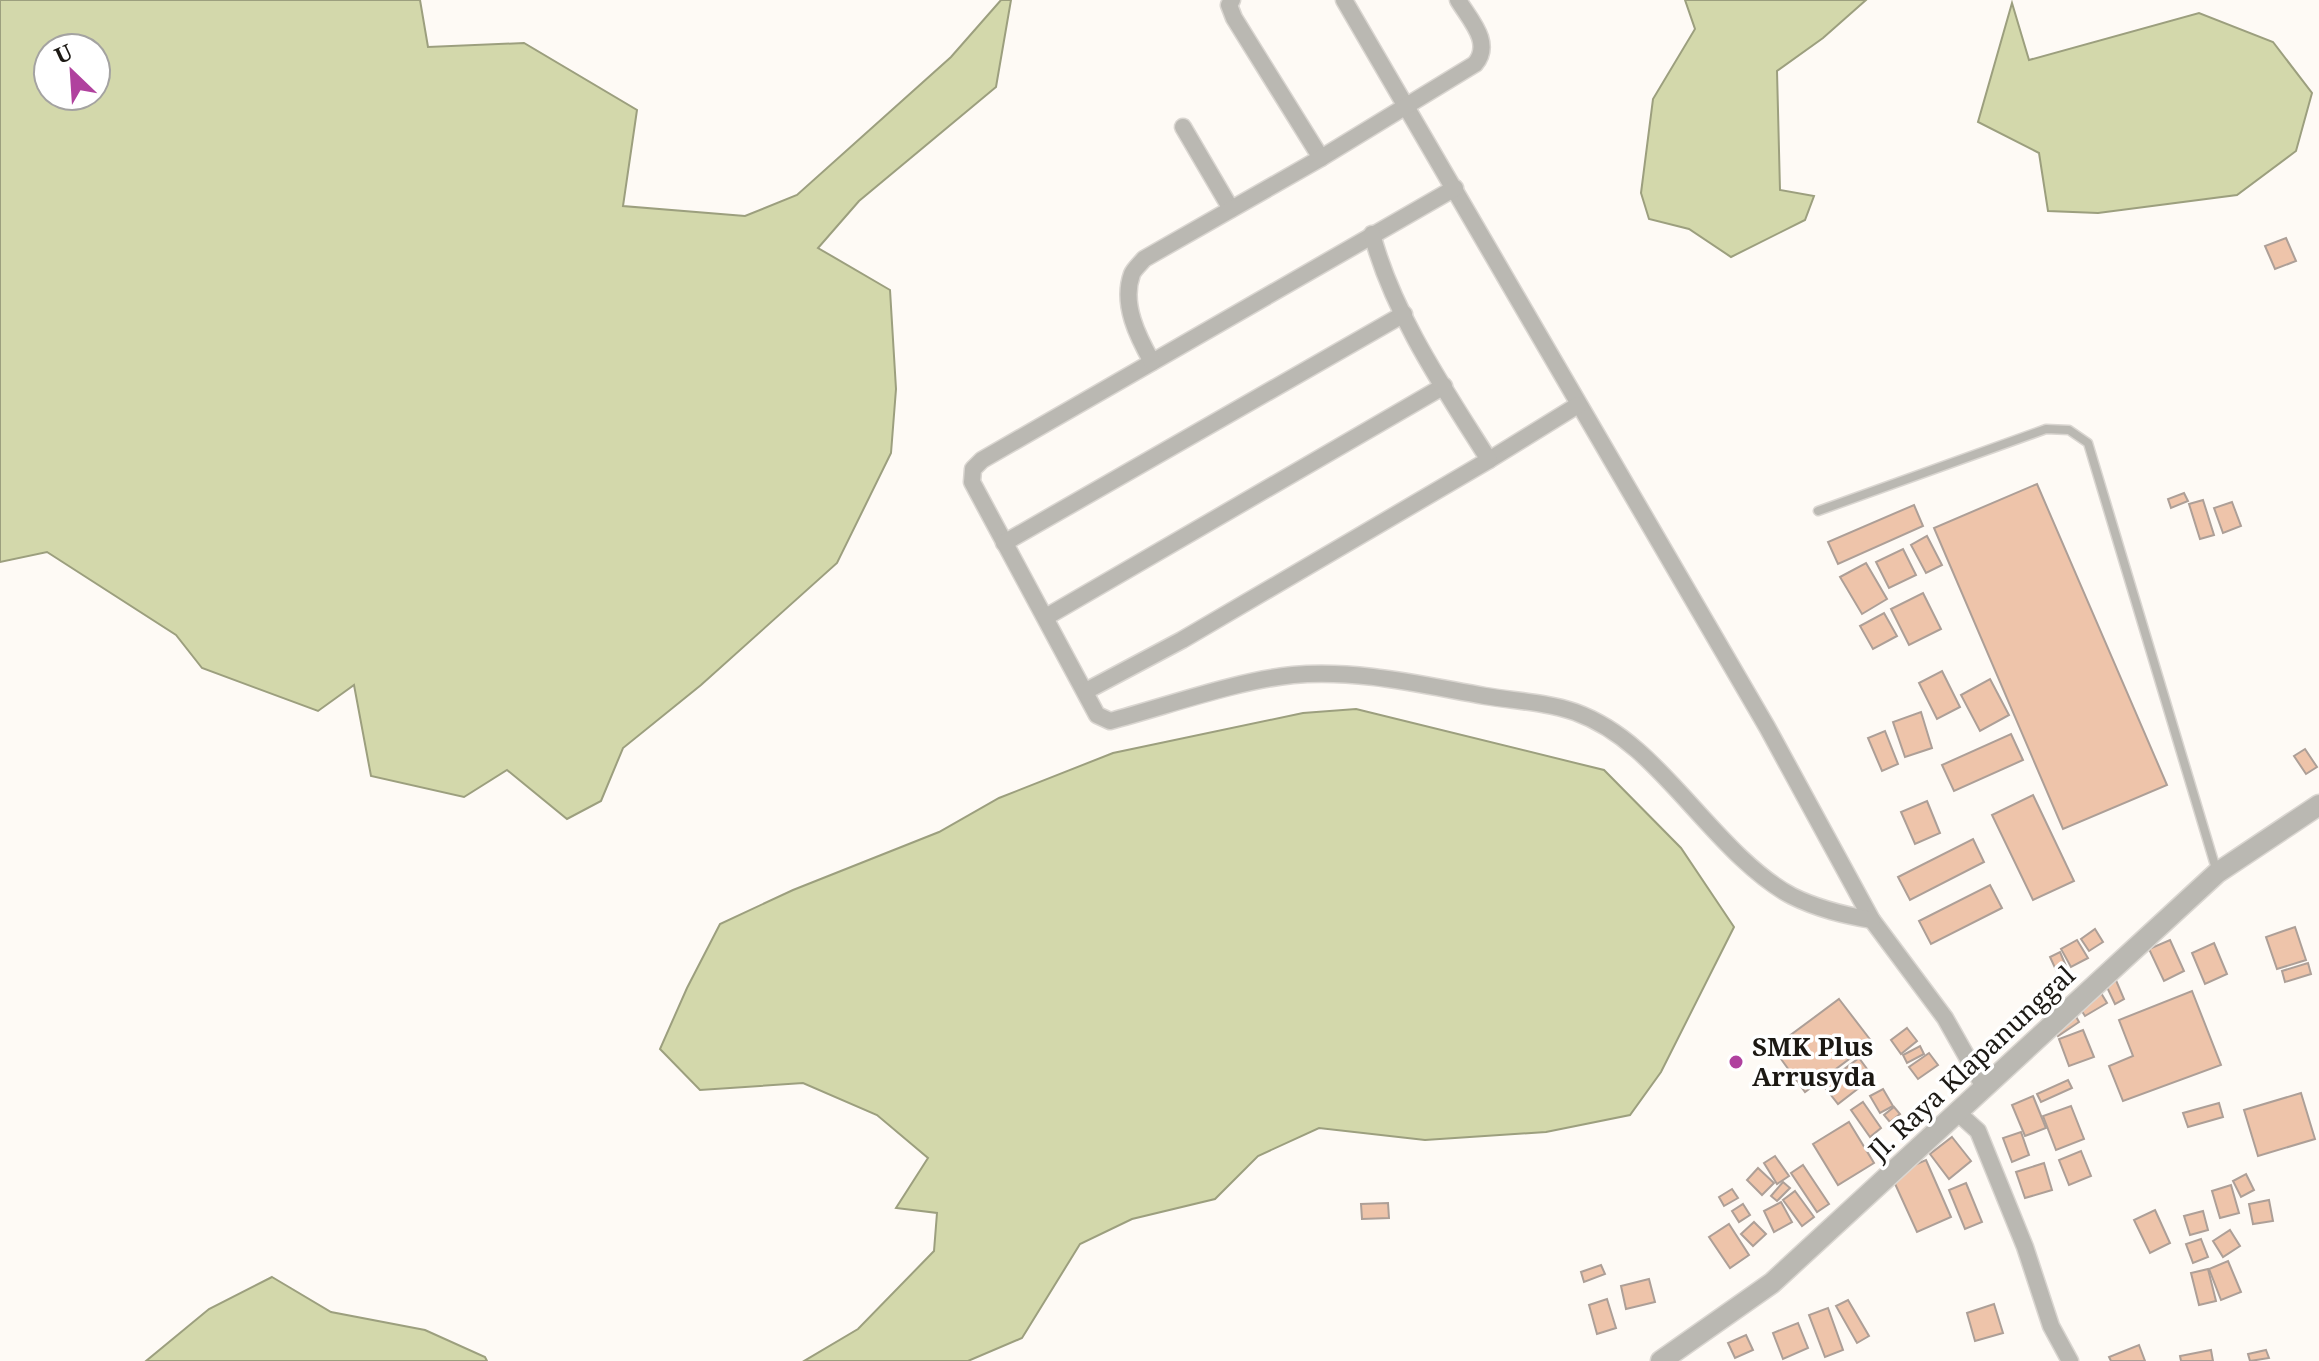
<svg xmlns="http://www.w3.org/2000/svg" width="2319" height="1361" viewBox="0 0 2319 1361" font-family="'Noto Serif',serif">
	<rect width="100%" height="100%" fill="#fefaf5"/>
	<g fill="#d3d8ab" stroke="#9c9f7e" stroke-width="2" fill-rule="evenodd">
		<path d="M0,0H420L428,47L524,43L637,110L623,206L745,216L797,195L951,57L1001,0H1011L996,87L859,201L818,248L890,290L896,389L891,453L837,563L701,685L623,748L601,801L567,819L507,770L464,797L371,776L354,685L318,711L202,668L176,635L47,552L0,562ZM48,48H96V96H48Z"/>
		<path d="M1685,0H1866L1823,38L1777,71L1780,190L1814,196L1805,220L1731,257L1689,229L1649,219L1641,193L1653,99L1695,29Z"/>
		<path d="M2012,3L2029,60L2199,13L2273,42L2312,93L2296,151L2237,195L2098,213L2048,211L2039,153L1978,122Z"/>
		<path d="M1356,709L1604,770L1681,848L1734,927L1661,1072L1630,1115L1546,1132L1425,1140L1319,1128L1258,1156L1215,1199L1132,1219L1080,1244L1022,1338L968,1361H804L858,1329L934,1251L937,1213L896,1208L928,1158L877,1115L803,1083L700,1090L660,1049L687,988L720,924L793,890L939,832L999,798L1113,753L1303,713Z"/>
		<path d="M272,1277L331,1312L425,1330L485,1357L487,1361H146L209,1309Z"/>
	</g>
	<g fill="#eec4aa" stroke="#ad9f97" stroke-width="2">
		<path d="M2286,238L2296,261L2275,269L2265,246Z"/>
		<path d="M2037,484L2167,785L2063,829L1934,528Z"/>
		<path d="M2184,493L2188,501L2171,508L2168,499Z"/>
		<path d="M2203,500L2214,535L2200,539L2189,504Z"/>
		<path d="M2232,502L2241,526L2223,533L2214,508Z"/>
		<path d="M1914,505L1923,526L1838,564L1828,542Z"/>
		<path d="M1927,536L1942,565L1926,573L1911,545Z"/>
		<path d="M1903,549L1916,575L1889,588L1876,562Z"/>
		<path d="M1866,563L1887,599L1862,614L1840,577Z"/>
		<path d="M1923,593L1941,629L1909,645L1891,609Z"/>
		<path d="M1884,613L1897,636L1873,649L1860,626Z"/>
		<path d="M1942,671L1960,707L1937,719L1919,683Z"/>
		<path d="M1990,679L2009,715L1980,731L1961,695Z"/>
		<path d="M1921,712L1932,748L1905,757L1893,722Z"/>
		<path d="M1885,731L1898,764L1882,771L1868,738Z"/>
		<path d="M2011,734L2023,760L1954,791L1942,765Z"/>
		<path d="M2305,749L2317,767L2306,774L2294,756Z"/>
		<path d="M2033,795L2074,881L2033,900L1992,815Z"/>
		<path d="M1927,801L1940,833L1915,844L1901,812Z"/>
		<path d="M1973,839L1984,862L1910,900L1898,877Z"/>
		<path d="M1990,885L2002,908L1931,944L1919,921Z"/>
		<path d="M2295,927L2306,960L2277,969L2266,937Z"/>
		<path d="M2095,929L2103,942L2089,951L2081,939Z"/>
		<path d="M2077,940L2088,958L2071,967L2061,949Z"/>
		<path d="M2170,940L2184,971L2164,981L2149,949Z"/>
		<path d="M2214,943L2227,974L2205,984L2192,953Z"/>
		<path d="M2060,952L2066,966L2056,970L2050,957Z"/>
		<path d="M2308,963L2311,974L2285,982L2282,971Z"/>
		<path d="M2115,978L2124,999L2115,1004L2105,983Z"/>
		<path d="M2098,988L2107,1003L2085,1016L2076,1002Z"/>
		<path d="M2192,991L2221,1065L2123,1101L2109,1066L2133,1056L2119,1020Z"/>
		<path d="M1839,999L1872,1042L1805,1092L1773,1048Z"/>
		<path d="M2074,1013L2079,1022L2058,1036L2052,1026Z"/>
		<path d="M1907,1028L1917,1041L1901,1054L1891,1040Z"/>
		<path d="M2083,1030L2094,1057L2069,1066L2059,1039Z"/>
		<path d="M1920,1046L1924,1054L1907,1063L1903,1055Z"/>
		<path d="M1929,1053L1938,1065L1918,1079L1909,1067Z"/>
		<path d="M1859,1058L1873,1077L1838,1104L1823,1085Z"/>
		<path d="M2068,1080L2072,1088L2041,1102L2037,1094Z"/>
		<path d="M1883,1089L1893,1106L1880,1113L1870,1096Z"/>
		<path d="M2301,1093L2315,1139L2258,1156L2244,1110Z"/>
		<path d="M2033,1096L2046,1128L2025,1136L2012,1105Z"/>
		<path d="M1863,1102L1881,1128L1870,1137L1851,1110Z"/>
		<path d="M2219,1103L2223,1117L2188,1127L2183,1113Z"/>
		<path d="M2071,1106L2084,1139L2056,1150L2043,1116Z"/>
		<path d="M1894,1107L1900,1114L1890,1122L1884,1115Z"/>
		<path d="M1849,1122L1874,1163L1838,1185L1813,1144Z"/>
		<path d="M2021,1132L2029,1155L2012,1162L2003,1138Z"/>
		<path d="M1952,1137L1971,1161L1949,1179L1930,1154Z"/>
		<path d="M2081,1151L2091,1176L2069,1185L2059,1160Z"/>
		<path d="M1775,1156L1789,1176L1777,1184L1764,1163Z"/>
		<path d="M1926,1160L1951,1217L1917,1232L1891,1175Z"/>
		<path d="M2044,1163L2052,1190L2025,1198L2016,1172Z"/>
		<path d="M1803,1165L1829,1204L1817,1212L1791,1173Z"/>
		<path d="M1758,1168L1774,1183L1762,1195L1747,1180Z"/>
		<path d="M2246,1174L2254,1190L2241,1197L2233,1181Z"/>
		<path d="M1783,1182L1790,1188L1777,1201L1771,1196Z"/>
		<path d="M1966,1183L1982,1222L1965,1229L1949,1190Z"/>
		<path d="M2231,1185L2239,1213L2220,1218L2212,1191Z"/>
		<path d="M1732,1189L1738,1198L1724,1206L1719,1197Z"/>
		<path d="M1795,1191L1814,1217L1802,1226L1783,1200Z"/>
		<path d="M2269,1200L2273,1221L2253,1224L2249,1204Z"/>
		<path d="M1781,1202L1792,1222L1774,1232L1764,1211Z"/>
		<path d="M1388,1203L1389,1218L1362,1219L1361,1204Z"/>
		<path d="M1743,1204L1750,1215L1739,1222L1732,1211Z"/>
		<path d="M2155,1210L2170,1243L2150,1253L2134,1220Z"/>
		<path d="M2203,1211L2208,1230L2190,1235L2184,1216Z"/>
		<path d="M1754,1222L1766,1234L1753,1246L1741,1234Z"/>
		<path d="M1729,1224L1749,1255L1730,1268L1709,1237Z"/>
		<path d="M2230,1230L2240,1246L2223,1257L2213,1241Z"/>
		<path d="M2201,1239L2208,1257L2193,1263L2186,1244Z"/>
		<path d="M2228,1261L2241,1292L2221,1300L2209,1269Z"/>
		<path d="M1601,1265L1605,1274L1584,1282L1581,1272Z"/>
		<path d="M2208,1269L2216,1301L2199,1305L2191,1273Z"/>
		<path d="M1649,1279L1655,1302L1626,1309L1621,1286Z"/>
		<path d="M1607,1299L1616,1328L1597,1334L1589,1305Z"/>
		<path d="M1848,1300L1869,1336L1857,1343L1836,1306Z"/>
		<path d="M1994,1304L2003,1333L1975,1341L1967,1313Z"/>
		<path d="M1828,1308L1843,1350L1825,1357L1809,1315Z"/>
		<path d="M1798,1323L1808,1348L1783,1359L1773,1333Z"/>
		<path d="M1746,1335L1753,1350L1735,1358L1728,1343Z"/>
		<path d="M2139,1345L2145,1361H2111L2109,1357Z"/>
		<path d="M2211,1350L2213,1361H2181L2180,1356Z"/>
		<path d="M2266,1350L2269,1358L2250,1361L2248,1354Z"/>
	</g>
	<g fill="none" stroke-linecap="round" stroke-linejoin="round">
		<g stroke="#dad6d1" stroke-width="11">
			<path id="service" d="M1818,511L2046,429L2069,430L2088,443L2217,872"/>
		</g>
		<g stroke="#dad6d1" stroke-width="19">
			<g id="minor">
				<path d="M1232,0L1229,5L1234,18L1321,158"/>
				<path d="M1344,0L1767,727L1872,920L1945,1018L1984,1087"/>
				<path d="M1183,127L1231,209"/>
				<path d="M1455,188L982,460L973,469L972,482L1097,715L1110,721C1167,706 1235,681 1293,675C1357,669 1422,685 1485,696C1515,701 1546,702 1575,712C1597,720 1620,735 1637,750C1686,792 1735,866 1792,896C1818,909 1844,915 1872,920"/>
				<path d="M1152,362C1138,337 1121,304 1132,274C1134,269 1141,263 1144,259L1321,158L1475,64C1493,43 1470,20 1458,0"/>
				<path d="M1489,460L1578,405"/>
				<path d="M1004,543L1404,314"/>
				<path d="M1046,617L1444,386"/>
				<path d="M1086,691L1182,640L1489,460C1445,390 1393,314 1372,234"/>
				<path d="M1957,1112L1978,1131L2025,1247L2051,1326L2070,1361"/>
			</g>
		</g>
		<g stroke="#dad6d1" stroke-width="23">
			<path id="tertiary" d="M1661,1361L1772,1283L2217,873L2319,805"/>
		</g>
		<use href="#service" stroke="#bab8b2" stroke-width="8"/>
		<use href="#minor" stroke="#bab8b2" stroke-width="16"/>
		<use href="#tertiary" stroke="#bab8b2" stroke-width="20"/>
	</g>
	<circle fill="#b0419e" stroke="#fff" stroke-width="3" cx="1736" cy="1062" r="8"/>
	<g text-anchor="middle" stroke-width="7" stroke-linejoin="round" paint-order="stroke">
		<g font-size="26" font-weight="bold" fill="#1c1914" stroke="#fff" text-anchor="start">
			<text x="1752" y="1056">SMK Plus<tspan x="1752" dy="30">Arrusyda</tspan></text>
		</g>
		<g font-size="26" fill="#1c1914" stroke="#fff">
			<text transform="translate(1972 1063) rotate(-43)" y="9">Jl. Raya Klapanunggal</text>
		</g>
	</g>
	<g transform="translate(72 72) rotate(335)"><circle r="38" fill="#ffffff" stroke="#a4a3a1" stroke-width="2"/>
	<path d="M0-6L14 30L0 20L-14 30Z" fill="#b0419e"/>
	<text y="-12" font-size="22" font-weight="bold" text-anchor="middle" fill="#1c1914">U</text>
	</g>
</svg>
